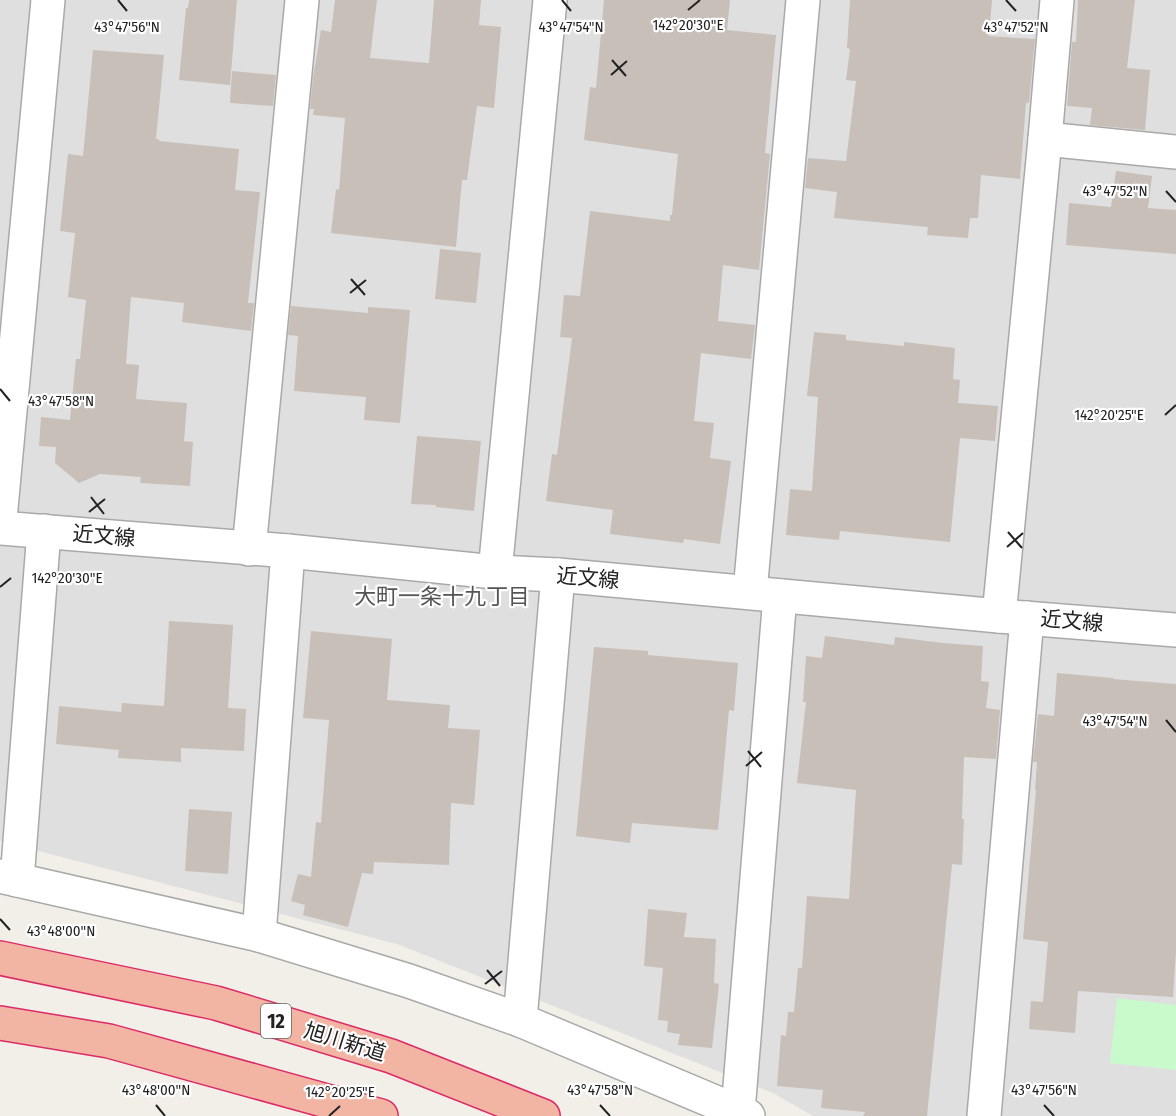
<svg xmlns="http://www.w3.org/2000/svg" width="1176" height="1116" viewBox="0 0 1176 1116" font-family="'Fira Sans Condensed','Noto Sans JP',sans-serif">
	<rect width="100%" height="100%" fill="#f2efe9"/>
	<path fill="#e0dfdf" d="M0,0H1176V1116H813L773,1093L397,944L0,841Z"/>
	<path fill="#c8facc" d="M1117,998L1176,1005V1070L1110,1063Z"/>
	<g fill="#c7bfb8">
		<path d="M189,0H237L230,85L179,80L186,8H188Z"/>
		<path d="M335,0H377L370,58L429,63L434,0H481L479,25L501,27L494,108L477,106L467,180H462L456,247L331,233L336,189L339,190L345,118L313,115L314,109H310L313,78L321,30L331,32Z"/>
		<path d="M604,0H730L727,30L776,35L765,153L770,154L759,270L723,265L718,321L755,325L751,359L701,353L694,421L714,423L710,458L731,461L720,544L684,539L683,543L610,534L613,510L546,501L552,454L557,455L572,338L560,337L564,295L580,296L590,211L670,221V215H672L678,154L584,140L590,87L596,88Z"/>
		<path d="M850,0H992L989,36L1035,39L1029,103H1026L1020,179L981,175L978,218H970L968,238L927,235L928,227L834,218L837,192L805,188L808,158L846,161L856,81L846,80L850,49L847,48Z"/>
		<path d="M1078,0H1135L1127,68L1150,70L1145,130L1090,125L1092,108L1067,106L1072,42H1076Z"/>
		<path d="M93,50L164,55L156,139H159V141L239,149L235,190L260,192L248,303H254L251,331L182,322L184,303L131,297L126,364L139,365L136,399L187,403L184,441L193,442L190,486L140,483L141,477L100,474L79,483L55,463L56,447L39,446L41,417L70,420L76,359H80L86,300L68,297L75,233L60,231L68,154L83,156Z"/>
		<path d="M232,71L276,75L273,106L230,103Z"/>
		<path d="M1116,171L1152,176L1148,208L1176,210V254L1066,245L1069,203L1111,207Z"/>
		<path d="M440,249L481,253L476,303L435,299Z"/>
		<path d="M291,306L368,313V307L410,310L400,423L364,420L366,397L294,391L298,336L288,335Z"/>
		<path d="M814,332L846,335V340L904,346V342L955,348L953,379L960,380L958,403L998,406L995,441L960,438L950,542L840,531L839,540L786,535L790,489L812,491L818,397L807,396Z"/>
		<path d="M417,436L481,441L474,511L436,507V505L411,504Z"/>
		<path d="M169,621L233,625L228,708L246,709L244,751L181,748V762L118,758L119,750L56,744L59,706L121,712L122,703L164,706Z"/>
		<path d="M311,631L392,639L387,700L450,705L448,728L480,730L474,805L451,803L449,865L374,862L373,874L362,873L348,927L303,915L305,905L291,901L298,874L311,877L316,822L321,823L329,720L303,718Z"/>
		<path d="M825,636L894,645L895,637L943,643L983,646L981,681L989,682L986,708L1000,710L996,759L964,757L962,819H964L962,865L952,864L927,1116H863L865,1112L821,1108L823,1090L777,1086L781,1035L786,1036L788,1012H794L798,968H802L807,896L849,899L856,790L797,783L806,702H803L806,656L822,658Z"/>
		<path d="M594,647L648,651V655L738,663L734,711L729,710L718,830L632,823L630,843L576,836Z"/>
		<path d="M1057,673L1113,678V679L1176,684V951L1173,997L1078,991L1075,1033L1029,1029L1031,1001L1043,1002L1048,942L1023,939L1036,790H1035L1037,762H1033L1038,714L1054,716Z"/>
		<path d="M189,809L232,812L228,874L185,871Z"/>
		<path d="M648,909L687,913L684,937L716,939L714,983L719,984L712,1048L678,1045L680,1034L667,1032L668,1021L658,1020L663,968L644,966Z"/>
	</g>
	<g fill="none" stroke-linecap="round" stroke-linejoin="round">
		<g stroke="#a9a9a9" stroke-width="36">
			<g id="minor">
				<path d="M1045,139L1176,152"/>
				<path d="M0,519L48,0"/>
				<path d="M249,549L302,0"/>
				<path d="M495,572L550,0"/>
				<path d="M750,592L803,0"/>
				<path d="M999,616L1045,139L1057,0"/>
				<path d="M0,876L259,935L409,981L520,1020L748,1116"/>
				<path d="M17,880L44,531"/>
				<path d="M259,935L288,551"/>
				<path d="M520,1020L558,575"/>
				<path d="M738,1111L780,596"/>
				<path d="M984,1116L1027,618"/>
			</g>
		</g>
		<g stroke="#a9a9a9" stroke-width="36">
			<path id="tertiary" d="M0,528L288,551L495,572L558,575L999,616L1176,630"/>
		</g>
		<g stroke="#dc2a67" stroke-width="36">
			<g id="trunk">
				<path d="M0,958L216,1003L391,1056L543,1116"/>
				<path d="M0,1023L109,1041L381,1116"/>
			</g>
		</g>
		<use href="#minor" stroke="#fff" stroke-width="33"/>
		<use href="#tertiary" stroke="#fff" stroke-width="33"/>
		<use href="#trunk" stroke="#f2b4a3" stroke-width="33"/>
	</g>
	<path fill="none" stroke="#222" stroke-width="2" d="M118,0L127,11M562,0L571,11M1006,0L1016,11M688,10L700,0M612,60L626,76M611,75L627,61M1166,191L1176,202M351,279L365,295M350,293L366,280M0,389L10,401M1165,415L1176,405M91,497L104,514M89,512L105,499M1008,532L1022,548M1007,547L1023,533M0,587L11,578M1166,720L1176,732M748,751L761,767M746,766L762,752M0,919L10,930M487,970L500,986M485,984L502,971M156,1105L165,1116M600,1105L610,1116M1044,1105L1054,1116M329,1116L340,1106"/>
	<g text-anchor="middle" stroke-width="4.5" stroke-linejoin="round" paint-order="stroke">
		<rect fill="#fff" stroke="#646464" stroke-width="1.5" x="261" y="1004" width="30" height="34" rx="4.5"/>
		<g font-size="20" font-weight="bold" fill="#222">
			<text x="276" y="1028">12</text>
		</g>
		<g font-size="21" fill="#222" stroke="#fff">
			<text transform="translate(104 536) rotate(5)" y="7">近文線</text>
			<text transform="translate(588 578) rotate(5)" y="7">近文線</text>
			<text transform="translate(1072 621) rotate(5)" y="7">近文線</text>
			<text transform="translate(345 1042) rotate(17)" y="7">旭川新道</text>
		</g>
		<g font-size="22" fill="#555" stroke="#fff">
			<text x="442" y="604">大町一条十九丁目</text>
		</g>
	</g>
	<g font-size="15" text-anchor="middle" fill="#222" stroke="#fff" stroke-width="4.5" stroke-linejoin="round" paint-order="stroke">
		<text x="688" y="30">142°20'30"E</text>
		<text x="1016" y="32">43°47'52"N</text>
		<text x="127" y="32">43°47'56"N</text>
		<text x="571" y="32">43°47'54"N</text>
		<text x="1115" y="196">43°47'52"N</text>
		<text x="61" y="406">43°47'58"N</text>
		<text x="1109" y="420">142°20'25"E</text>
		<text x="67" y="583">142°20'30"E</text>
		<text x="1115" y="726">43°47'54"N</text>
		<text x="61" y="936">43°48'00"N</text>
		<text x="156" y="1095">43°48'00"N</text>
		<text x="600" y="1095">43°47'58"N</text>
		<text x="1044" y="1095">43°47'56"N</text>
		<text x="340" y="1097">142°20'25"E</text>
	</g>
</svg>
